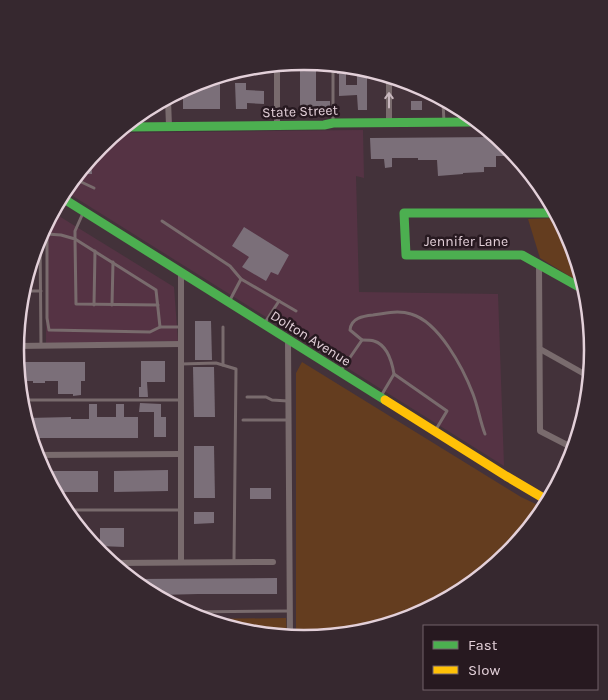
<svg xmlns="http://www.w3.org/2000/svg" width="608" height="700" viewBox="0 0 608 700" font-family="Karla,sans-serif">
	<rect width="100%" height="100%" fill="#43323a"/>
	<g fill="#534">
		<path d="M363,130L364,178L356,176L359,292L498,294L504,466L68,193L100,145L118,133Z"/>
		<path d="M54,213L174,287L178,341L46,343L47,224Z"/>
	</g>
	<g fill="#643d1f">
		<path d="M557,218L571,240L579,282L540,258L528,219Z"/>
		<path d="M302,362L521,497L540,506L508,555L414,617L304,639L296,637V373Z"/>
		<path d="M286,618L287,636L203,619Z"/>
	</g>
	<g fill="#7b6f79">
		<path d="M304,61L316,63V101H330V110L300,112V62Z"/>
		<path d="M337,67L346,69V85H357V72L367,74V110H358L357,95L339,96V74H337Z"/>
		<path d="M207,80V82H220V109H183V90L194,83Z"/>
		<path d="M235,83H246V90L264,91V104L247,103V109H236Z"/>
		<rect x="411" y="101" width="11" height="9"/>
		<path d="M495,137L509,146L516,157H508V156H496V167H484V172L463,173V174L438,176L437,160H418V158H392V167L385,168L384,159H371L370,138Z"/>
		<path d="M91,158L92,174H81L84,170Z"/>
		<path d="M244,227L289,255L278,275L271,272L266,281L242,267L249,257L232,246Z"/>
		<path d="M195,321H211L212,360H195Z"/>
		<path d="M141,361H165V382H147L148,397H139V387H141Z"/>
		<path d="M18,362H85V381H81V395L73,396V394H58V381H45V383H33V381H21Z"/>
		<path d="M193,367H214L215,417H194Z"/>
		<path d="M140,403L161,404V417H166V437H154V412H139Z"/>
		<path d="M89,404H97V417H116V404H124V417H138V438H33L28,418L71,417V419H89Z"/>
		<path d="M194,446H214L215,498H194Z"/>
		<path d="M168,470V491L114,492V471Z"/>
		<path d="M47,471H98V492H58L45,472Z"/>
		<rect x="250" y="488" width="21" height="11"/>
		<path d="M194,512H214V523L194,524Z"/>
		<path d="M100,528H124V547L100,546Z"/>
		<path d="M277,578V594H198L160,595L137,579Z"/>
	</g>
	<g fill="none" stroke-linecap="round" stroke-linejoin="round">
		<g stroke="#796b6d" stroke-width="3">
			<path d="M333,67V123"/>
			<path d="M253,71H277"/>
			<path d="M443,102L444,122"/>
			<path d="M77,180L94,188"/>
			<path d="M83,213L75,231V239L156,290L160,327H180"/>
			<path d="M162,221L230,266L241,279"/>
			<path d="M40,237L41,346"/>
			<path d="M27,291H41"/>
			<path d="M230,300L241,279L296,311"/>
			<path d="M94,305L95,251"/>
			<path d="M112,305L113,262"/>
			<path d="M158,305L76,304L75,239L61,235L47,234V318L49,330L150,332L160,327"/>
			<path d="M264,324L279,301"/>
			<path d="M223,327V365"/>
			<path d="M362,340C366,340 371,340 374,341C387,345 392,362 394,374"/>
			<path d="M181,364L216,363L236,369L234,561"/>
			<path d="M340,372L362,340L350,330C351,318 363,316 373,315C385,313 399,310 411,314C439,322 463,368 473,394C478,407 480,421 485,434"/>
			<path d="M381,396L394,374L447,411L435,431"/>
			<path d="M247,397H266L272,400L288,401"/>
			<path d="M25,400H180"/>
			<path d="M243,420H289"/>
			<path d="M70,510H180"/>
			<path d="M186,612L290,611"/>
		</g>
		<g stroke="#796b6d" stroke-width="6">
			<path d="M277,66V126"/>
			<path d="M389,78V123"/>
			<path d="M168,100L169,126"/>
			<path d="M39,237H40"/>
			<path d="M539,264L540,431L573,448"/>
			<path d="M288,340L290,636"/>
			<path d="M16,346L181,344"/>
			<path d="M540,349L588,376"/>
			<path d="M36,455L180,454"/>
			<path d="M181,562V272"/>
			<path d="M113,563L273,562"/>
		</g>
		<g stroke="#4caf50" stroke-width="9">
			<path d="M128,127L324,125L333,123L473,122"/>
			<path d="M64,199L385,400"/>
			<path d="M553,213H404L406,255H522L581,288"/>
		</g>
		<path stroke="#ffc107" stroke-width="9" d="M385,400L506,476L545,499"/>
	</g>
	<defs><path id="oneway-shaft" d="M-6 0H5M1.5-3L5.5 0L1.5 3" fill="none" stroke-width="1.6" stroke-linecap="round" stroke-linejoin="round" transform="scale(1.25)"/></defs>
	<use stroke="#c8b7be" href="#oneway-shaft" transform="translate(389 100) rotate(-90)"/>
	<g text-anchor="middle" stroke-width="5" stroke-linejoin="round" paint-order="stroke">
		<g font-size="14" fill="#e3d0d9" stroke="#271920">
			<text transform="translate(300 111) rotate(-2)" y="5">State Street</text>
			<text x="466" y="246">Jennifer Lane</text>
			<text transform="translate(311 338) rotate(32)" y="5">Dolton Avenue</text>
		</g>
	</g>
	<path d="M0 0H608V700H0ZM24 350a280 280 0 1 1 560 0a280 280 0 1 1-560 0Z" fill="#36282f" fill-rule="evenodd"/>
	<path fill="none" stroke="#e3d0d9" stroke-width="2.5" d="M24 350a280 280 0 1 1 560 0a280 280 0 1 1-560 0Z"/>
	<rect x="423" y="625" width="175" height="65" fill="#271920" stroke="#72626a"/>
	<rect x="433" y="641" width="25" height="8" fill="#4caf50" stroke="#72626a"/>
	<text x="468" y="650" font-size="15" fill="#e3d0d9">Fast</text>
	<rect x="433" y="666" width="25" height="8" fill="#ffc107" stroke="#72626a"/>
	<text x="468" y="675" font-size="15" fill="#e3d0d9">Slow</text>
</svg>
